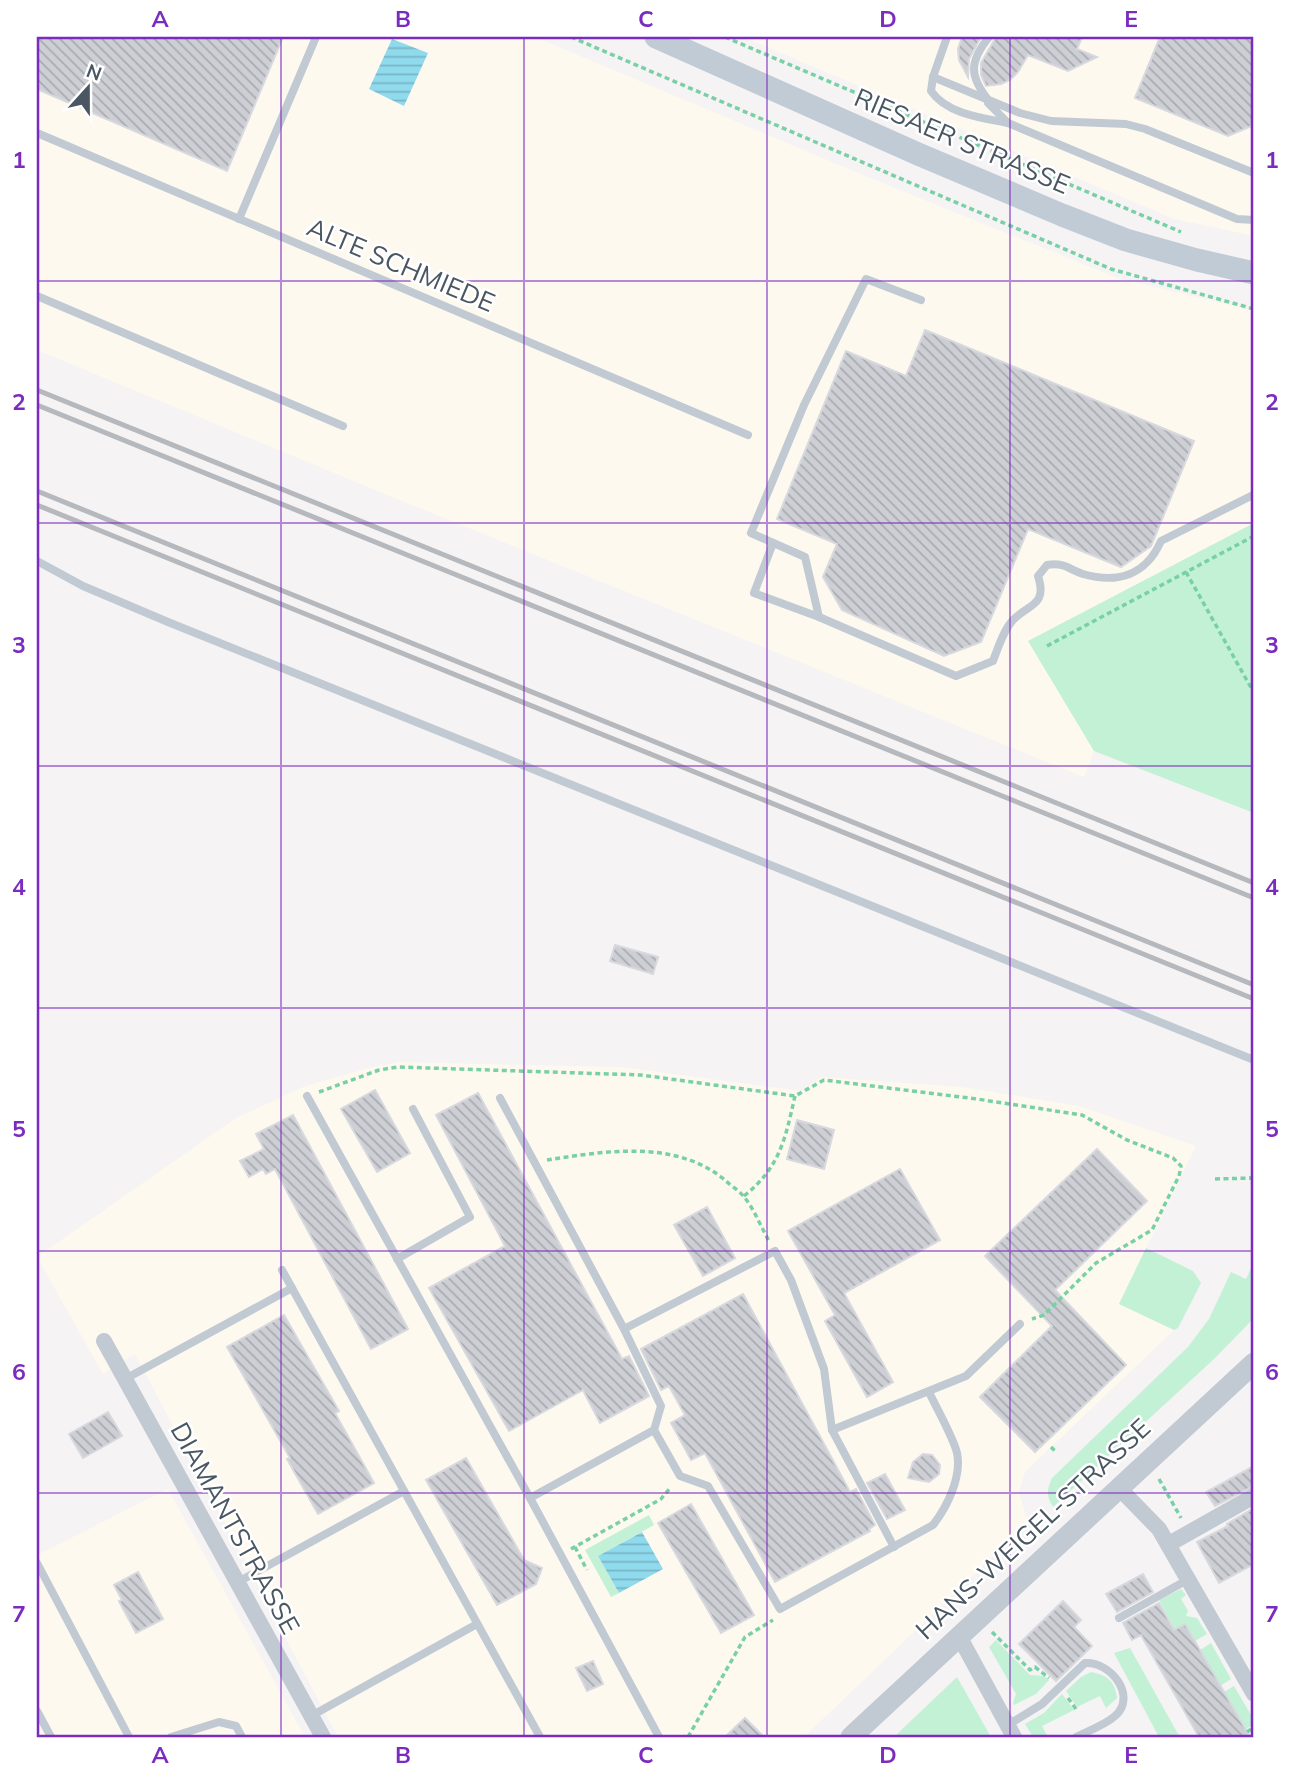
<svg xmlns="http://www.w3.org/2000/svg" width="1291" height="1774" viewBox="0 0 1291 1774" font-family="Mulish,sans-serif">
	<defs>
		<pattern id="water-rules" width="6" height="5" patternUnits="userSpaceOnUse" patternTransform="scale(1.75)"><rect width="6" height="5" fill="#90daee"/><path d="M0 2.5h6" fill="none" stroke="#78b4c4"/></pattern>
		<pattern id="building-back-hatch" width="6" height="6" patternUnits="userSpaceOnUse" patternTransform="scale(1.75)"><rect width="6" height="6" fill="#cdcfd5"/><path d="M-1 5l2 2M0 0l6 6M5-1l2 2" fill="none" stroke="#a8abb0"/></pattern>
	</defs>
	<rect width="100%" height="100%" fill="#f5f3f3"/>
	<g fill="#fdf9ef">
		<path d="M37,37H535L875,180L1118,278L1254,311V523L1028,641L1094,751L1084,777L1079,775L392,497L37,350Z"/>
		<path d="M743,37H1254V236L1174,219Z"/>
		<path d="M398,1062L622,1067L801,1091L822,1077L962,1087L1079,1106L1196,1146L1119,1304L1174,1330L1025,1472L1019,1492L1028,1523L804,1737H338L135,1354L103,1374L37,1257L236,1118L305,1086L373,1067Z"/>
		<path d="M168,1489L305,1737H37V1555Z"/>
	</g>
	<g fill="#c3f1d5">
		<path d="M1254,523V813L1094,751L1028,641Z"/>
		<path d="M1146,1248L1193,1271L1201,1283L1178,1328L1174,1330L1119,1304Z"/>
		<path d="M1254,1262V1318L1214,1359L1053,1507C1046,1496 1047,1489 1052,1478L1188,1347L1209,1319L1231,1272L1246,1279Z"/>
		<path d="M649,1515L654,1525L598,1556L619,1593L611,1597L585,1550Z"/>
		<path d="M1181,1589L1186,1595L1181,1599L1188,1611L1186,1616L1197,1618L1207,1634L1195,1641L1185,1624L1175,1630L1159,1600Z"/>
		<path d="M996,1640L1030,1675L1044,1676L1049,1680L1036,1694L1014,1705L1013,1703L1016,1694L989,1647Z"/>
		<path d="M1211,1643L1231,1679L1220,1686L1200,1650Z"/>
		<path d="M1130,1648L1178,1734L1180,1737H1159L1114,1653Z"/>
		<path d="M1091,1672C1107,1675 1115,1681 1117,1698L1106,1708L1100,1696L1077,1707L1066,1691L1081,1677Z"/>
		<path d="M957,1677L991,1737H894Z"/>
		<path d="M1234,1686L1254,1720V1724L1246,1729L1224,1692Z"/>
		<path d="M1062,1694L1074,1710L1042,1726L1048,1737H1033L1025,1724L1044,1713Z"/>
	</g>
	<g fill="url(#water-rules)">
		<path d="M392,39L428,53L404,106L369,89Z"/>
		<path d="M642,1532L663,1569L619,1593L598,1556Z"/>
	</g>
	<g fill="url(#building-back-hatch)" stroke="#d7d9de" stroke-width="2">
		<path d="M37,37H283L227,171L37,89Z"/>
		<path d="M962,37H981L969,59L968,77L959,60L958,49Z"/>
		<path d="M996,37H1082L1077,49L1097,57L1068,71L1028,55L1018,72L1010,80L1001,84L986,86L981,75V63Z"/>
		<path d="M1160,37H1254V125L1228,136L1135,98Z"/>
		<path d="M925,330L1194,441L1151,546L1121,567L1028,529L981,642L944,656L842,610L823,577L837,544L777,519L846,351L906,376Z"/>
		<path d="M615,945L658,957L653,974L610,961Z"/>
		<path d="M375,1090L410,1153L377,1172L341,1109Z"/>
		<path d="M478,1093L622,1359L629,1356L649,1396L600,1423L583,1390L509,1431L429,1288L505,1246L436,1115Z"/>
		<path d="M293,1115L408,1329L371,1349L275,1169L266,1174L263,1169L249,1177L240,1161L264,1149L256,1134Z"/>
		<path d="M797,1120L834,1130L824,1169L787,1159Z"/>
		<path d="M1097,1149L1147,1201L1055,1290L1126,1365L1035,1452L980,1397L1052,1326L985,1256Z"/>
		<path d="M900,1169L940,1240L844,1293L893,1382L867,1397L825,1321L835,1315L788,1231Z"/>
		<path d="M707,1207L735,1258L703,1276L674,1225Z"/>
		<path d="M743,1294L850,1492L856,1489L875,1525L869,1529L870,1531L775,1582L705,1453L691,1460L671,1423L685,1415L669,1386L661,1390L641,1349Z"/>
		<path d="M284,1315L339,1411L335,1413L374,1483L318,1514L287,1459L290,1458L227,1347Z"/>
		<path d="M108,1412L122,1436L83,1458L69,1434Z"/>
		<path d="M923,1454L932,1455L940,1465L939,1474L929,1482L908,1478L913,1462Z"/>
		<path d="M466,1458L524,1560L542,1568L536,1584L497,1605L426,1480Z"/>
		<path d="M1254,1466V1486L1215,1506L1206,1492Z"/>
		<path d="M885,1474L905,1510L887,1519L867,1483Z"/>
		<path d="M691,1504L754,1615L721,1633L658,1523Z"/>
		<path d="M1254,1508V1564L1219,1583L1197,1542L1228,1526L1227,1524Z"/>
		<path d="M138,1572L163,1619L136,1633L119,1601L122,1600L114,1585Z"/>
		<path d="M1143,1574L1153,1592L1117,1612L1106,1594Z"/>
		<path d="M1063,1601L1081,1620L1074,1627L1092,1646L1056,1681L1019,1644Z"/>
		<path d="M1159,1603L1174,1630L1185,1624L1250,1737H1199L1141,1635L1132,1640L1123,1623Z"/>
		<path d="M593,1661L603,1684L587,1691L576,1668Z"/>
		<path d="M745,1718L764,1737H725Z"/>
	</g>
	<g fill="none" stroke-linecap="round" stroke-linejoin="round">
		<g stroke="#7ad0a6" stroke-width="3.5" stroke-dasharray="5 3.5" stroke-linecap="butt">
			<path d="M571,37L1111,269L1254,309"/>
			<path d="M725,37L1181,232"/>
			<path d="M1186,572L1254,693"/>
			<path d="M1047,646L1254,536"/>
			<path d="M319,1092L379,1070L398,1067L641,1075L795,1096L824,1080L977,1099L1082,1115L1127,1140L1173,1158L1181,1166L1179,1176L1152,1230L1096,1263L1044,1315L1032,1319"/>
			<path d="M547,1160C606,1151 675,1139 725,1180C731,1186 740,1191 745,1198C755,1211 761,1227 769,1241"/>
			<path d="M1215,1179L1251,1178"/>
			<path d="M1254,1179L1251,1178L1254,1190"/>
			<path d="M744,1196C780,1167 785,1140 795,1096"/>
			<path d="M1051,1447L1057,1453"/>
			<path d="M1159,1479L1181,1518"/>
			<path d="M575,1547L587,1570"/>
			<path d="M571,1549L661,1499L671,1487"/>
			<path d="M992,1632L1030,1670L1035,1667L1049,1678"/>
			<path d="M1068,1698L1076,1709"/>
			<path d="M1247,1732L1254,1727"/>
			<path d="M688,1737L745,1637L773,1620"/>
		</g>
		<g stroke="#c1cad2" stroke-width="8">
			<path d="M947,37L933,77L931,91C947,114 982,118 1008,123L1237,219L1254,220"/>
			<path d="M989,37C969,62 969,76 989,101L988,103L1008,123"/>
			<path d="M933,77L1020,113L1051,121L1126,124L1145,129L1254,173"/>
			<path d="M37,133L748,435"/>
			<path d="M239,219L316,37"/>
			<path d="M37,296L343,426"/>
			<path d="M921,300L866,279L804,405L751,533L805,557L819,617L956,676L993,661C998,648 1003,631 1013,620C1028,604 1048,606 1038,576L1047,565C1064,562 1068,569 1083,574C1118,584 1146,575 1161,541L1253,495"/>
			<path d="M773,543L754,593L819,617"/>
			<path d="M37,561L83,586L168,622L1254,1060"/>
			<path d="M307,1096L530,1498L659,1737"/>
			<path d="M500,1098L624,1329"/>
			<path d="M397,1259L470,1217L413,1109"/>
			<path d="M282,1270L540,1737"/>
			<path d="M125,1379L292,1288"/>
			<path d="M654,1430L661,1406L624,1329L775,1251L791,1280L824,1369L832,1430L894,1547"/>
			<path d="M832,1430L966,1376L1020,1324"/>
			<path d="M530,1498L654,1430L680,1476L708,1486L780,1609L933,1525C947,1507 962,1477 957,1453C954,1439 936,1407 929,1392"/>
			<path d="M37,1563L129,1737"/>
			<path d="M238,1582L404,1491"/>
			<path d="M1119,1618L1189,1579"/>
			<path d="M37,1711L51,1737"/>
			<path d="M311,1716L477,1624"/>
			<path d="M1008,1725L1042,1704L1085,1663C1110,1661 1138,1696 1115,1716C1105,1725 1088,1731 1076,1737"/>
			<path d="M171,1737L219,1722L236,1726L242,1737"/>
		</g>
		<g stroke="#c1cad2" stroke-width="16">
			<path d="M104,1341L323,1737"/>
			<path d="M1119,1488L1159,1529L1254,1694"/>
			<path d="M1169,1544L1254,1496"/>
			<path d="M959,1636L1014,1737"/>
		</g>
		<path stroke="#c1cad2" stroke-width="21" d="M851,1737L1254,1363"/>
		<path stroke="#c1cbd6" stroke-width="23" d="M656,37L918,154L1062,215L1126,240L1197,260L1254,273"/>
		<g stroke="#b5b8bd" stroke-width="5">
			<path d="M37,390L1254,883"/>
			<path d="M37,405L1254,898"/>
			<path d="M37,491L1254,985"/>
			<path d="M37,505L1254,999"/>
		</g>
	</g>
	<path fill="none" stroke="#7b2cbf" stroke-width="2" stroke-opacity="0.55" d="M281,37V1737M524,37V1737M767,37V1737M1010,37V1737M37,281H1254M37,523H1254M37,766H1254M37,1008H1254M37,1251H1254M37,1493H1254"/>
	<g text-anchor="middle" stroke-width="5" stroke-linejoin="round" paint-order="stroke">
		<g font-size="26" fill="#4a5661" stroke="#fff">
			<text transform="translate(962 141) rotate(23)" y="9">RIESAER STRASSE</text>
			<text transform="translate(401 265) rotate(23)" y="9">ALTE SCHMIEDE</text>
			<text transform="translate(235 1528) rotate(61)" y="9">DIAMANTSTRASSE</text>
			<text transform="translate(1033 1529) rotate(-43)" y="9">HANS-WEIGEL-STRASSE</text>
		</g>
	</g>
	<rect width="1291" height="1774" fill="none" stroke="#ffffff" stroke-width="77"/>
	<g transform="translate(88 88) rotate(21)" stroke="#ffffff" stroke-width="5" paint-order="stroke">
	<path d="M0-5L12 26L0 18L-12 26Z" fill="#4a5661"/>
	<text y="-10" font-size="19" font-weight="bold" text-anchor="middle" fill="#4a5661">N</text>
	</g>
	<rect x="38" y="38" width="1214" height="1698" fill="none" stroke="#7b2cbf" stroke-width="2.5"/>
	<g font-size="23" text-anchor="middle" font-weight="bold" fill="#7b2cbf">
		<text x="160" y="27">A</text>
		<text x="403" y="27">B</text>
		<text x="646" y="27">C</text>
		<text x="888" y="27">D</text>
		<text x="1131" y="27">E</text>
		<text x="19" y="168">1</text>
		<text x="1272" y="168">1</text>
		<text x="19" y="410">2</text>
		<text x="1272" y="410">2</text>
		<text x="19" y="653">3</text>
		<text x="1272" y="653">3</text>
		<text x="19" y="895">4</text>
		<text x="1272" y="895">4</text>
		<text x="19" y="1137">5</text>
		<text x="1272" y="1137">5</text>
		<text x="19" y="1380">6</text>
		<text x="1272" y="1380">6</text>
		<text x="19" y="1622">7</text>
		<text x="1272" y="1622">7</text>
		<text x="160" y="1763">A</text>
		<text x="403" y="1763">B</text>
		<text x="646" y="1763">C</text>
		<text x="888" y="1763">D</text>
		<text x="1131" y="1763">E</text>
	</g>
</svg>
